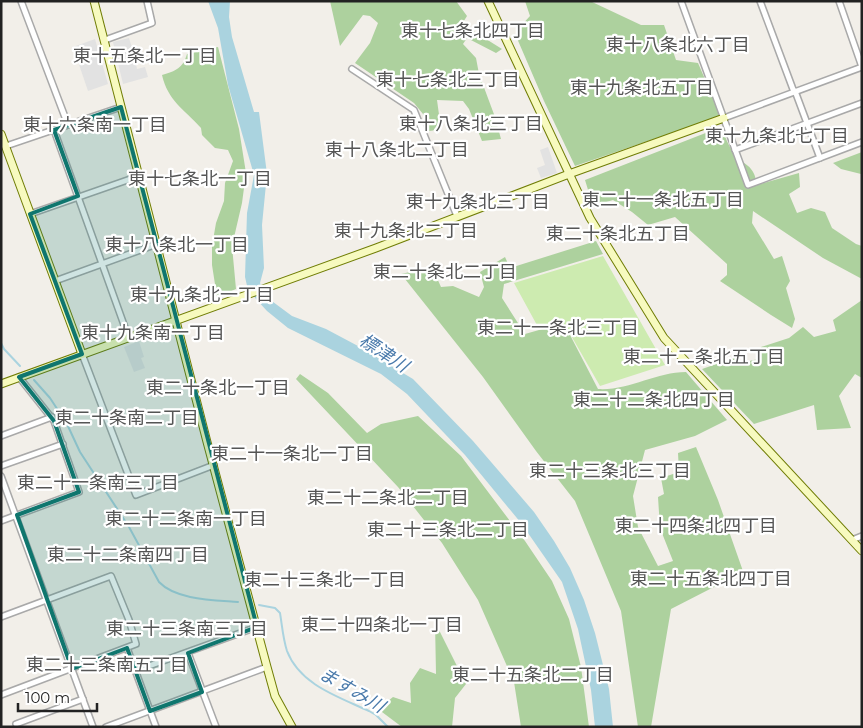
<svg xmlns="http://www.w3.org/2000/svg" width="863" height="728" viewBox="0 0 863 728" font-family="Montserrat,'Noto Sans JP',sans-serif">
	<rect width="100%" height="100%" fill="#f2efe9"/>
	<path fill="#cdebb0" d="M603,256L665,365L600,386L569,332L548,325L538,327L514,283Z"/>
	<g fill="#add19e">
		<path d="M330,1H456L467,16L462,24L502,49L496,53L467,38L463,44L476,58L479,74L495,117L501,139L482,141L469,109L463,101L437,100L440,122L437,130L429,131L423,114L414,103L355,63L370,43L378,23L370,16L363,15L340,46Z"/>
		<path d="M525,1H590L641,25H664L676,60L698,63L721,116L575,166L544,101L516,36L518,29L530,16Z"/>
		<path d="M218,47L239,129L246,173L242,203L232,246L236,289L217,297L212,265V246L216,223L224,201L225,183L233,161L228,150L215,148L202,135L201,128C184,109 168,101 162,75C176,71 183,68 187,54Z"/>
		<path d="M721,127C725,135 728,146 734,153C744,167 754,163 757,185L799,173L800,187L789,194L797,213L811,208L825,212L832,228L856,244L862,246V279L823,258L753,211L752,223L774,259L782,256L790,281L786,288L795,319L792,328L771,315L720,281L727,275V264L675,217L648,225L632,212L613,200L593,206L585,180Z"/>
		<path d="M862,152V176L861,174L841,169L833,163Z"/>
		<path d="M596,241L603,254L504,284L502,298L525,334L546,328L569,333L598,389C628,391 656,372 686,372L727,420L695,436L645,450L633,496L638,527L658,566L673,561L660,528L658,497L664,494L661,478L679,472L678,453L696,447L718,500L744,574L710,589L671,609L651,727H638L621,611L575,501L536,451L483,377L401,274L432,267L441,287L453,286L479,297L484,287L480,272L505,257L510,268Z"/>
		<path d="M862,300V378L855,374L839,396L851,428L817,430L814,405L754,424L702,369L737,357L741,363L758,359L761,347L789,338L803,327L814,337L836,331L833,320Z"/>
		<path d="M300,374L328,393L367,433L381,424L418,416L461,456L525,541L552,581L569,619L581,667L589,727H521L514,682L478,600L442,543L398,487L296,379Z"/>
		<path d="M435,622L466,684L455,698L452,727H402L378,709L393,697L411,703L410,683L420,668L436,674Z"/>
	</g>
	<g fill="#e2e2e2">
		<path d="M129,38L133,51L127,53L129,60L135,59L137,69L145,67L148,77L123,84L113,42Z"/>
		<path d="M95,39L108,84L88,91L73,47Z"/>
		<path d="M548,147L557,173L541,178L537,168L545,165L540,150Z"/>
		<path d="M139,341L144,357L141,358L145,368L134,372L124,347Z"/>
	</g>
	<path fill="#aad3df" d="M208,1H230L229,17L232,37L254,112H259L267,174L262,225L264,268L260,283L265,296L292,316L326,329L358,346L413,379L473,441L534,512L554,541L570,568L584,600L595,633L609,689L613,727H595L591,690L578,629L562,582L521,523L465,455L407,394L381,374L288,328L267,311L248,290L245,277L247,213L254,175L228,85L218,28Z"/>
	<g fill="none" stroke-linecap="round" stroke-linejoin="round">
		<g stroke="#aad3df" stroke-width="2">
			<path d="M1,343L4,349L20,366"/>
			<path d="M34,380L50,398L67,424L80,452L129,527L159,582C176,600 214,600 238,602"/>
			<path d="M259,605L275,608L280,613C282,625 283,639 287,651C300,685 339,697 369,711L376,715L388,727"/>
		</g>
		<g stroke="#a9a9a9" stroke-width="8">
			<g id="street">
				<path d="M21,1L68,125"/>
				<path d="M681,1L748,185L862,142"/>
				<path d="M760,1L794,92"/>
				<path d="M839,1L862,67"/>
				<path d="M105,40L152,23L147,1"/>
				<path d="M352,69L414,110L457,216"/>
				<path d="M795,91L820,158"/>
				<path d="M724,118L862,67"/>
				<path d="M54,130L128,336"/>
				<path d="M6,146L121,107"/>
				<path d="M735,150L862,103"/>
				<path d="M30,214L139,176"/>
				<path d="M55,281L157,244"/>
				<path d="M82,354L136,495L214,465"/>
				<path d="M1,436L52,417"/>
				<path d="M1,466L63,444"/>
				<path d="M1,476L93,727"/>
				<path d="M1,521L79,492L54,421L19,377"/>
				<path d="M852,540L862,536"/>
				<path d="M1,617L111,576L129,620L136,644L1,695"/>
				<path d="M127,648L156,727"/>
				<path d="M188,653L216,727"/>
				<path d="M135,671L257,627"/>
				<path d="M16,724L83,699"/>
				<path d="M106,727L267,667"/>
			</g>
		</g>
		<g stroke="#707d05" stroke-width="9">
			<g id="secondary">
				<path d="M94,1L207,442L267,667L275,696L292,727"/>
				<path d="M488,1L590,218L664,338L862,551"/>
				<path d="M1,134L82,354"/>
				<path d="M1,384L376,248L569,174L724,118"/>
			</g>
		</g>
		<use href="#street" stroke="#fff" stroke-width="5"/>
		<use href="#secondary" stroke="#f7fabf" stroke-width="7"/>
	</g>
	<path fill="#0f766e" fill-opacity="0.2" stroke="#0f766e" stroke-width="4" stroke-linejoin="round" d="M121,107L257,627L188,653L202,692L150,711L127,648L72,669L17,515L79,492L54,421L19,377L82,354L30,214L78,196L54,130Z"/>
	<g text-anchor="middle" stroke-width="4.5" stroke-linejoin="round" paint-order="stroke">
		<g font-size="18" fill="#555" stroke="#fff">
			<text x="473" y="37">東十七条北四丁目</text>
			<text x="678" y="51">東十八条北六丁目</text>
			<text x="145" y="62">東十五条北一丁目</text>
			<text x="448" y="86">東十七条北三丁目</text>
			<text x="642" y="94">東十九条北五丁目</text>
			<text x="471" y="130">東十八条北三丁目</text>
			<text x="95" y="131">東十六条南一丁目</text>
			<text x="777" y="142">東十九条北七丁目</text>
			<text x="397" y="156">東十八条北二丁目</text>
			<text x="200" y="185">東十七条北一丁目</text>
			<text x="663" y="206">東二十一条北五丁目</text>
			<text x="478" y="208">東十九条北三丁目</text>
			<text x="406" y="237">東十九条北二丁目</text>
			<text x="618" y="240">東二十条北五丁目</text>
			<text x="177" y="251">東十八条北一丁目</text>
			<text x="445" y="278">東二十条北二丁目</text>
			<text x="202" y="301">東十九条北一丁目</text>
			<text x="558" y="334">東二十一条北三丁目</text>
			<text x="153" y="339">東十九条南一丁目</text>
			<text x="704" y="363">東二十二条北五丁目</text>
			<text x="218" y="394">東二十条北一丁目</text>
			<text x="654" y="406">東二十二条北四丁目</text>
			<text x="127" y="424">東二十条南二丁目</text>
			<text x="292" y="460">東二十一条北一丁目</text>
			<text x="610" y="477">東二十三条北三丁目</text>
			<text x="98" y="489">東二十一条南三丁目</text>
			<text x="388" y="504">東二十二条北二丁目</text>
			<text x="186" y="525">東二十二条南一丁目</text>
			<text x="696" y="532">東二十四条北四丁目</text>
			<text x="448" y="536">東二十三条北二丁目</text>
			<text x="128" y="561">東二十二条南四丁目</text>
			<text x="711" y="585">東二十五条北四丁目</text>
			<text x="325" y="586">東二十三条北一丁目</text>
			<text x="382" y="631">東二十四条北一丁目</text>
			<text x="187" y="635">東二十三条南三丁目</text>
			<text x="107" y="671">東二十三条南五丁目</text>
			<text x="533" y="681">東二十五条北二丁目</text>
		</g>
		<g font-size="18" font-style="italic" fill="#4a7aab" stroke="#fff">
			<text transform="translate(384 353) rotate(33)" y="6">標津川</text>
			<text transform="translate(352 690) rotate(30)" y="6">ますみ川</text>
		</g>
	</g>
	<rect width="863" height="728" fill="none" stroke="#222222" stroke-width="5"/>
	<path d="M18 703v8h79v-8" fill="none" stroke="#222222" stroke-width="2.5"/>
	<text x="25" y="703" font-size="15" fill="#222222" stroke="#ffffff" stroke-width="4" paint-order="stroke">100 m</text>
</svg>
